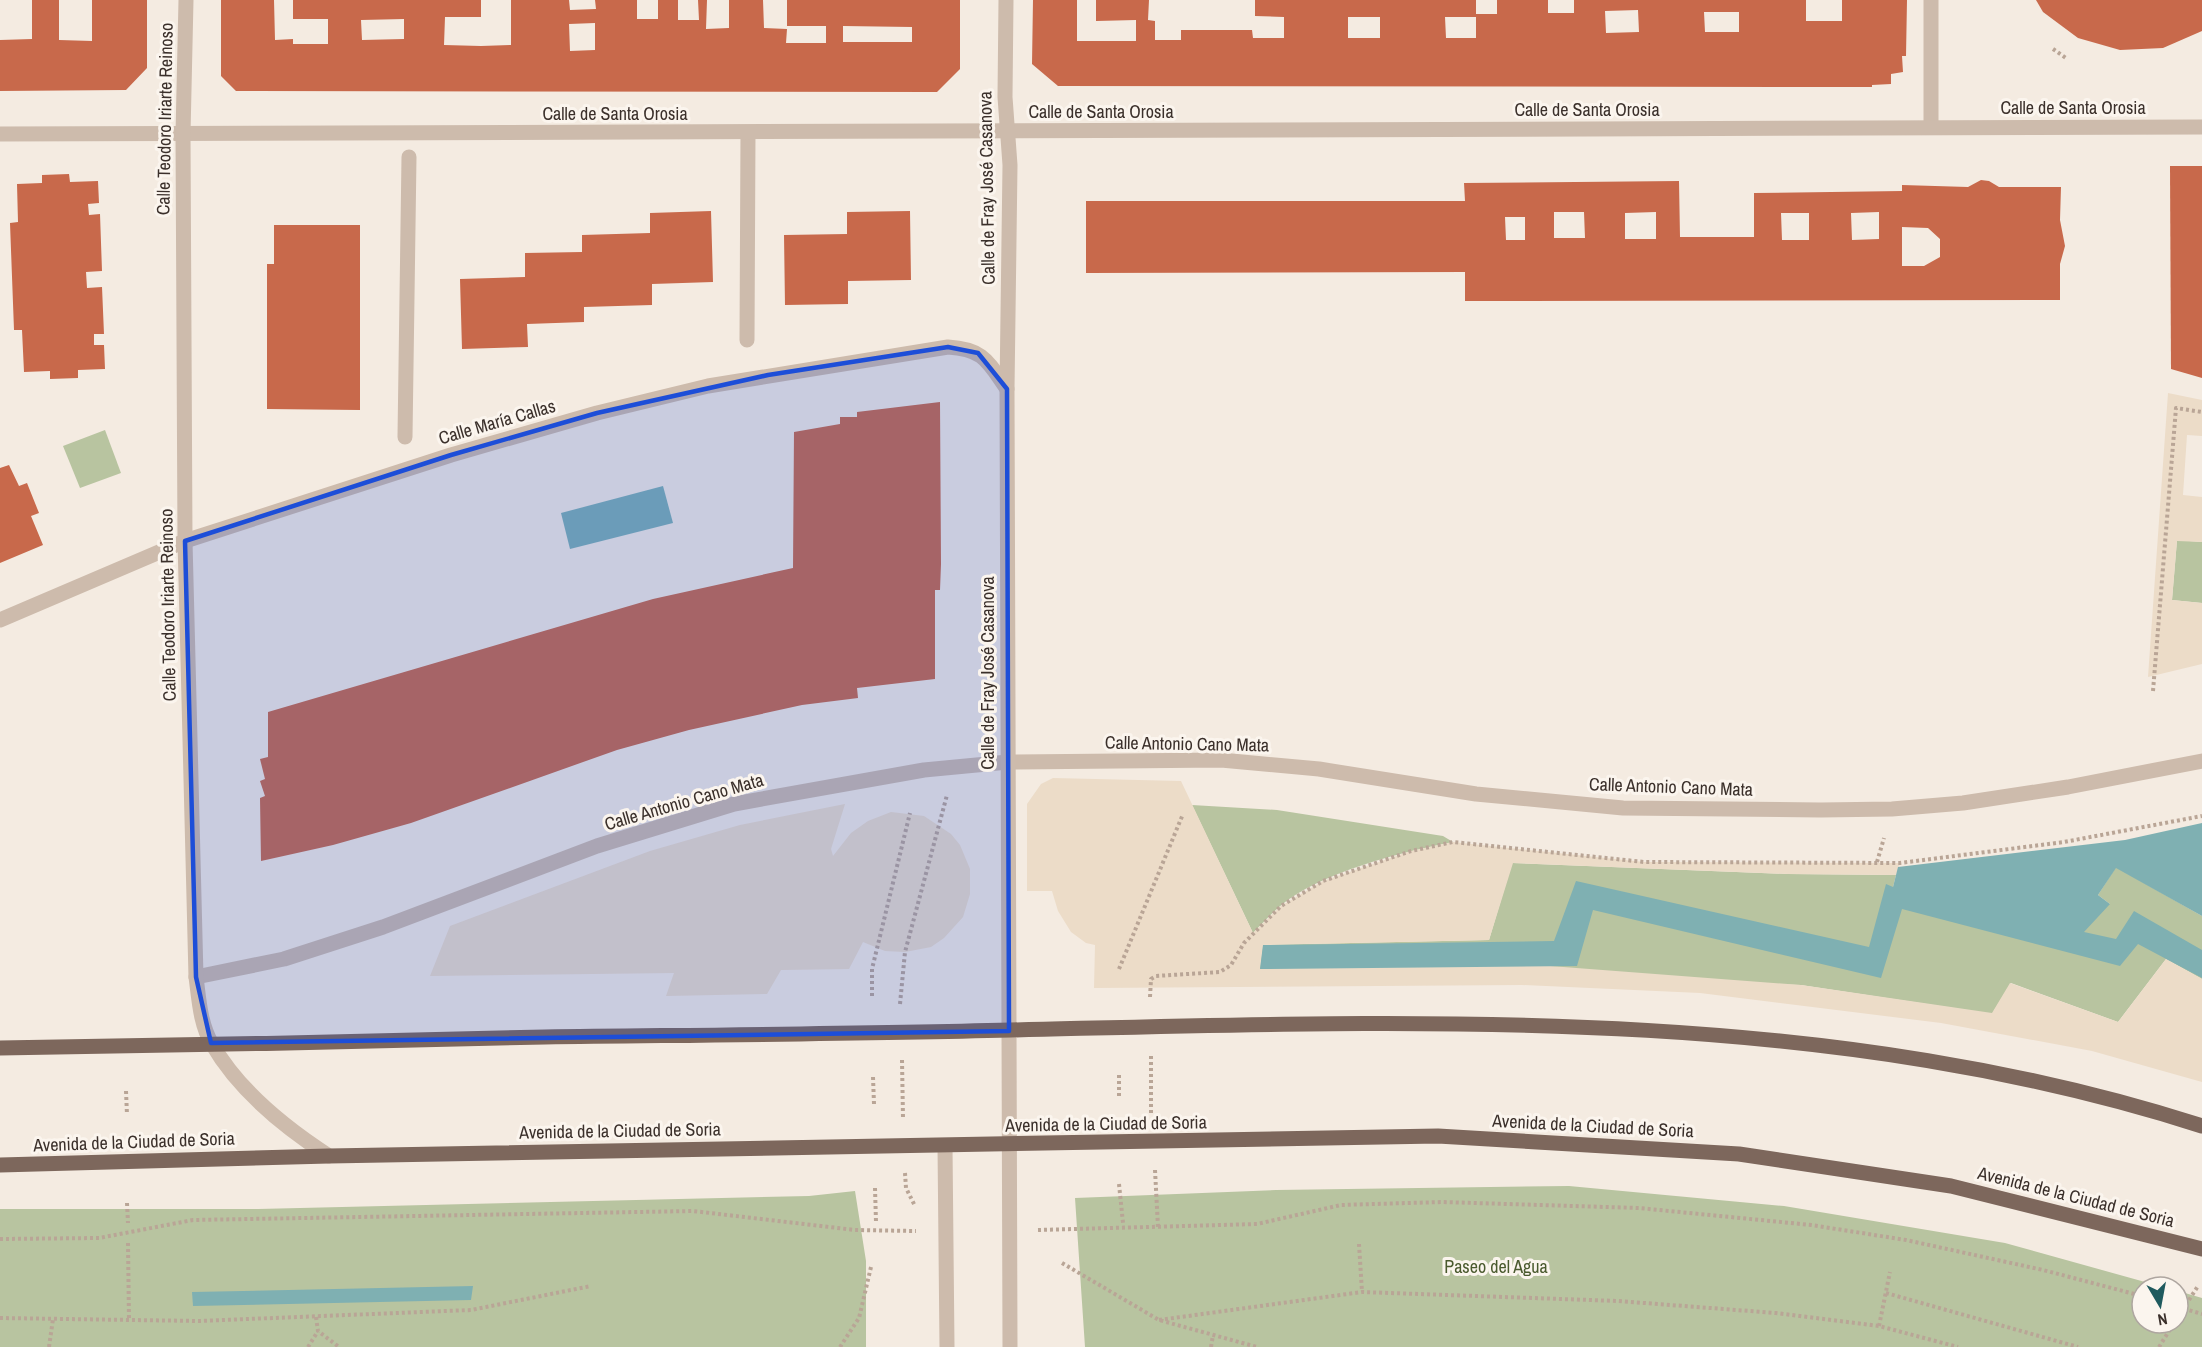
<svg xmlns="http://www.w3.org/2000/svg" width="2202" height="1347" viewBox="0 0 2202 1347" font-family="'Archivo Narrow',sans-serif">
	<rect width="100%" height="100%" fill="#f4ebe1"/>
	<g fill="#b8c4a0">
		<path d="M105,430L121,473L80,488L63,446Z"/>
		<path d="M2177,540L2202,542V603L2172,600Z"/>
		<path d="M1192,805L1277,810L1443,836L1453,842C1402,852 1320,872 1279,907C1270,915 1261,925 1253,933Z"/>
		<path d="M1512,863L1788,874L1896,875L1893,887L2110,904L2098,895L2116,867L2202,916V979L2166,959L2118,1022L2011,983L1992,1014L1801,985L1260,969L1263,945L1489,940Z"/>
		<path d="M1569,1186L1784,1206L2005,1243L2163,1287H2142V1323H2178V1291L2202,1298V1347H1085L1075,1198L1276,1190Z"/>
		<path d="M855,1191L866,1261V1347H0V1209H258L809,1196Z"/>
	</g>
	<g fill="#ecdcc8">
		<path d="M2168,393L2202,400V436L2187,435L2183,495L2202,497V542L2177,541L2172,600L2202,603V664L2148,677Z"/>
		<path d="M1053,778L1181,781L1253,933L1281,906L1323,881L1411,851L1453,842L1644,862L1900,863L1896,875L1788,874L1513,863L1489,940L1263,945L1260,968L1537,965L1801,985L1992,1013L2010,983L2118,1022L2166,959L2202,979V1082L2092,1051L1941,1023L1700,993L1522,985L1094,988L1095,945L1086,943L1071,932L1058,911L1052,891H1027V804L1041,784Z"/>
		<path d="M845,804L831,849L833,856L851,833L868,821L891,812L924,816L951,834L960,845L970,869V894L963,917L944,938L931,947L905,952L885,951L863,942L849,969L781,970L767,994L666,996L674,973L430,976L450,926L650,851L740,825Z"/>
	</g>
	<g fill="#7fb0b2">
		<path d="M663,486L673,523L570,549L561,513Z"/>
		<path d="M2202,823V916L2116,868L2098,895L2110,904L2084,932L2116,939L2134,911L2202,950V978L2138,944L2120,966L1902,909L1881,978L1593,910L1577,966L1260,969L1263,945L1554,941L1576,881L1869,947L1886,884L1893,887L1898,867L2125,840Z"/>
		<path d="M473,1286L471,1300L193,1306L192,1292Z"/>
	</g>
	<g fill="#c8694b" fill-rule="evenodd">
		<path d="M32,0H59V40L92,41V0H147V68L126,90L0,91V40L32,39Z"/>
		<path d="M221,0H274L275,40L293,39V44H328V19H293V0H481V17H445L444,45L481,46L511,45V0H569L570,10L596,9L595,0H637V19H658V0H678V20H699L698,0H707L706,29L729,28V0H763L764,28L787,29L786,43H826V26H787V0H960V69L937,92L236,91L221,76ZM404,19V39L362,40L361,20ZM595,23V50L570,51L569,24ZM843,26L912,27V42H843Z"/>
		<path d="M1033,0H1077V41H1136V20L1096,21V0H1149L1148,20L1155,21V40H1181V30H1252L1253,38H1284V17L1255,16V0H1476V14H1497V0H1548V13H1574V0H1806V21H1842V0H1907L1906,56H1902L1903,72L1891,74V84L1872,85V87L1058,86L1032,64ZM1638,10L1639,32L1606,33L1605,11ZM1704,12H1739V32H1705ZM1348,17H1380V38H1348ZM1445,17H1476V38H1446Z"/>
		<path d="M2036,0H2202V31L2163,48L2120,50L2078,38L2043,12Z"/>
		<path d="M2170,166H2202V378L2171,369Z"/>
		<path d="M69,174L70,182L98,181L99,203L88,204L89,215L100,214L102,271L86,272L87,288L102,287L104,334H94V345H104L105,369L78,370V378L50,379V371L24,372L22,330H14L10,223L18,222L17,184L42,183V175Z"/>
		<path d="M1981,180L1989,181L1999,187H2061L2060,220L2065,246L2060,264V300L1465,301V272L1086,273V201H1465L1464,183L1679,181L1680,237H1754V193L1902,191V185L1968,187ZM1554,212H1584L1585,238H1554ZM1656,212V239H1625V213ZM1879,212V239L1852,240L1851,213ZM1781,213H1809V240H1782ZM1505,217H1525V240H1506ZM1902,227L1928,228L1940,239V257L1924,266H1902Z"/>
		<path d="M711,211L713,282L652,284V305L584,307V322L527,324L528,347L462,349L460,279L525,277V253L582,252V235L650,233V213Z"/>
		<path d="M910,211L911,280L848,281V304L785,305L784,235L847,234V212Z"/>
		<path d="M274,225H360V410L267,409V264H274Z"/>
		<path d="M940,402L941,564L940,590H935V679L857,688L858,698L802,705L689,730L617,750L411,823L333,845L261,861L260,798L265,796L260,781L265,779L260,759L268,757V712L653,599L793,568L794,432L840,424V417H857V412Z"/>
		<path d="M9,465L19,486L27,483L39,513L31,516L43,545L0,563V468Z"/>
	</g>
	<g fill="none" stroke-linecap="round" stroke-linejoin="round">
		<g stroke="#b9a596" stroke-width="4" stroke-dasharray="3 3" stroke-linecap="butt">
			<path d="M2053,49L2066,58"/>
			<path d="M2153,691L2176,408L2202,412"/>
			<path d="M1877,862L1884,838"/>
			<path d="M1119,969L1183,814"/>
			<path d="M872,996V969L910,813"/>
			<path d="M1150,997L1151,979L1156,976L1220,972L1231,965L1244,943L1281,906L1323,881L1411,851L1453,842L1644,862L1900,863L2064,842L2202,816"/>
			<path d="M900,1004L905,952L947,795"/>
			<path d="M1151,1056V1114"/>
			<path d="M902,1060L903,1118"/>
			<path d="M1119,1075V1099"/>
			<path d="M873,1077L874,1104"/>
			<path d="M126,1091L127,1115"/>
			<path d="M1155,1170L1158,1227"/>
			<path d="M905,1173L906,1188L915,1206"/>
			<path d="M1119,1184L1123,1223"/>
			<path d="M875,1188L876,1222"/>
			<path d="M127,1203L128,1223"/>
			<path d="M1038,1230L1257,1224L1341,1205L1442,1202L1639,1208L1811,1225L1906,1240L2043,1270L2142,1296"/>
			<path d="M0,1239L99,1238L193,1220L693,1211L855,1230L916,1231"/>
			<path d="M128,1243L129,1320"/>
			<path d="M1359,1244L1362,1292"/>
			<path d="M1062,1263L1159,1320L1257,1347"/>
			<path d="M1886,1293L2078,1347"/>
			<path d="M2189,1300L2198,1286"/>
			<path d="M2178,1307L2202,1314"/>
			<path d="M316,1317L318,1331L339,1347"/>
			<path d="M2178,1317L2179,1316"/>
			<path d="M0,1318L199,1321L471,1310L591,1286"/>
			<path d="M1159,1320L1362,1292L1618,1301L1776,1313L1879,1326L1958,1347"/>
			<path d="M1879,1326L1890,1272"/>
			<path d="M49,1347L53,1319"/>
			<path d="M308,1347L318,1331"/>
			<path d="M840,1347L859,1318L871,1267"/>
			<path d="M1211,1347L1213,1335"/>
			<path d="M2159,1347L2174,1323"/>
		</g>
		<g stroke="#cdbbac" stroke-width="15">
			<path d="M747,340L748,133"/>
			<path d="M405,437L409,157"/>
		</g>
		<g stroke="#cdbbac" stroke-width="15">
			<path d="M1931,0V127"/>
			<path d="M0,134L2202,127"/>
			<path d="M0,620L185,541L451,455L597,413L708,386L948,347C984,349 988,362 1007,389"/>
			<path d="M196,977L284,959L383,927L597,846L734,804L924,770L1008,762L1221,760L1319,769L1476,794L1623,808L1821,810L1892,809L1963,803L2068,787L2202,761"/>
		</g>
		<g stroke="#cdbbac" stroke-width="15">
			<path d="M186,0L183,134L185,541L196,977C199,999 200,1024 212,1044C239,1091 284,1127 329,1156"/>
			<path d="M1006,0L1005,97L1010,165L1007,389L1010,1347"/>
			<path d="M945,1146L947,1347"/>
		</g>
		<g stroke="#7d675c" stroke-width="15">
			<path d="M0,1048C182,1046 363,1041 545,1037C700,1035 856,1034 1011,1030C1409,1021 1819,1003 2202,1126"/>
			<path d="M0,1165L329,1156L1438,1136L1739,1154L1951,1186L2202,1249"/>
		</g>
	</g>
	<path fill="#1d4ed8" fill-opacity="0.2" stroke="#1d4ed8" stroke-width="4.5" stroke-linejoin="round" d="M948,347L978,353L1007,389L1009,1031L211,1043L196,977L185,541L451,455L597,413L768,375Z"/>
	<g text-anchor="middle" stroke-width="6" stroke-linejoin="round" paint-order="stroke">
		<g font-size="18" fill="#3b302b" stroke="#fbf5ee">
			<text x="2073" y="114">Calle de Santa Orosia</text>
			<text x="1587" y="116">Calle de Santa Orosia</text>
			<text x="1101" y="118">Calle de Santa Orosia</text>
			<text x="615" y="120">Calle de Santa Orosia</text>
			<text transform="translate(165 119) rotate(-89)" y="6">Calle Teodoro Iriarte Reinoso</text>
			<text transform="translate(987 188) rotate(-91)" y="6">Calle de Fray José Casanova</text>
			<text transform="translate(497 422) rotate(-16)" y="6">Calle María Callas</text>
			<text transform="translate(168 605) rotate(-91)" y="6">Calle Teodoro Iriarte Reinoso</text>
			<text transform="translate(988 673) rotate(-90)" y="6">Calle de Fray José Casanova</text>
			<text transform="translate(1187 744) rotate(1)" y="6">Calle Antonio Cano Mata</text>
			<text transform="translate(1671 787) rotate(2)" y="6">Calle Antonio Cano Mata</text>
			<text transform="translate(684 802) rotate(-16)" y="6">Calle Antonio Cano Mata</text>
			<text transform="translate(1106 1124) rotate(-1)" y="6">Avenida de la Ciudad de Soria</text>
			<text transform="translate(1593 1126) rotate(3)" y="6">Avenida de la Ciudad de Soria</text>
			<text transform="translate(620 1131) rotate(-1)" y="6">Avenida de la Ciudad de Soria</text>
			<text transform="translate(134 1142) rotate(-2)" y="6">Avenida de la Ciudad de Soria</text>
			<text transform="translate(2076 1197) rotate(14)" y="6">Avenida de la Ciudad de Soria</text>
		</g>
		<g font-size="18" fill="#4a5a2e" stroke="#fbf5ee">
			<text x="1496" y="1273">Paseo del Agua</text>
		</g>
	</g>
	<g transform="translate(2160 1305) rotate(170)"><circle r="28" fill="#fbf5ee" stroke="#aea6a0" stroke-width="1.5"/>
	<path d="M0-4.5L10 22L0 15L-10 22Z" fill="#1f5a5e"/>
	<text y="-9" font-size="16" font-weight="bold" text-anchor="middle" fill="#3b302b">N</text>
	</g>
</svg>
